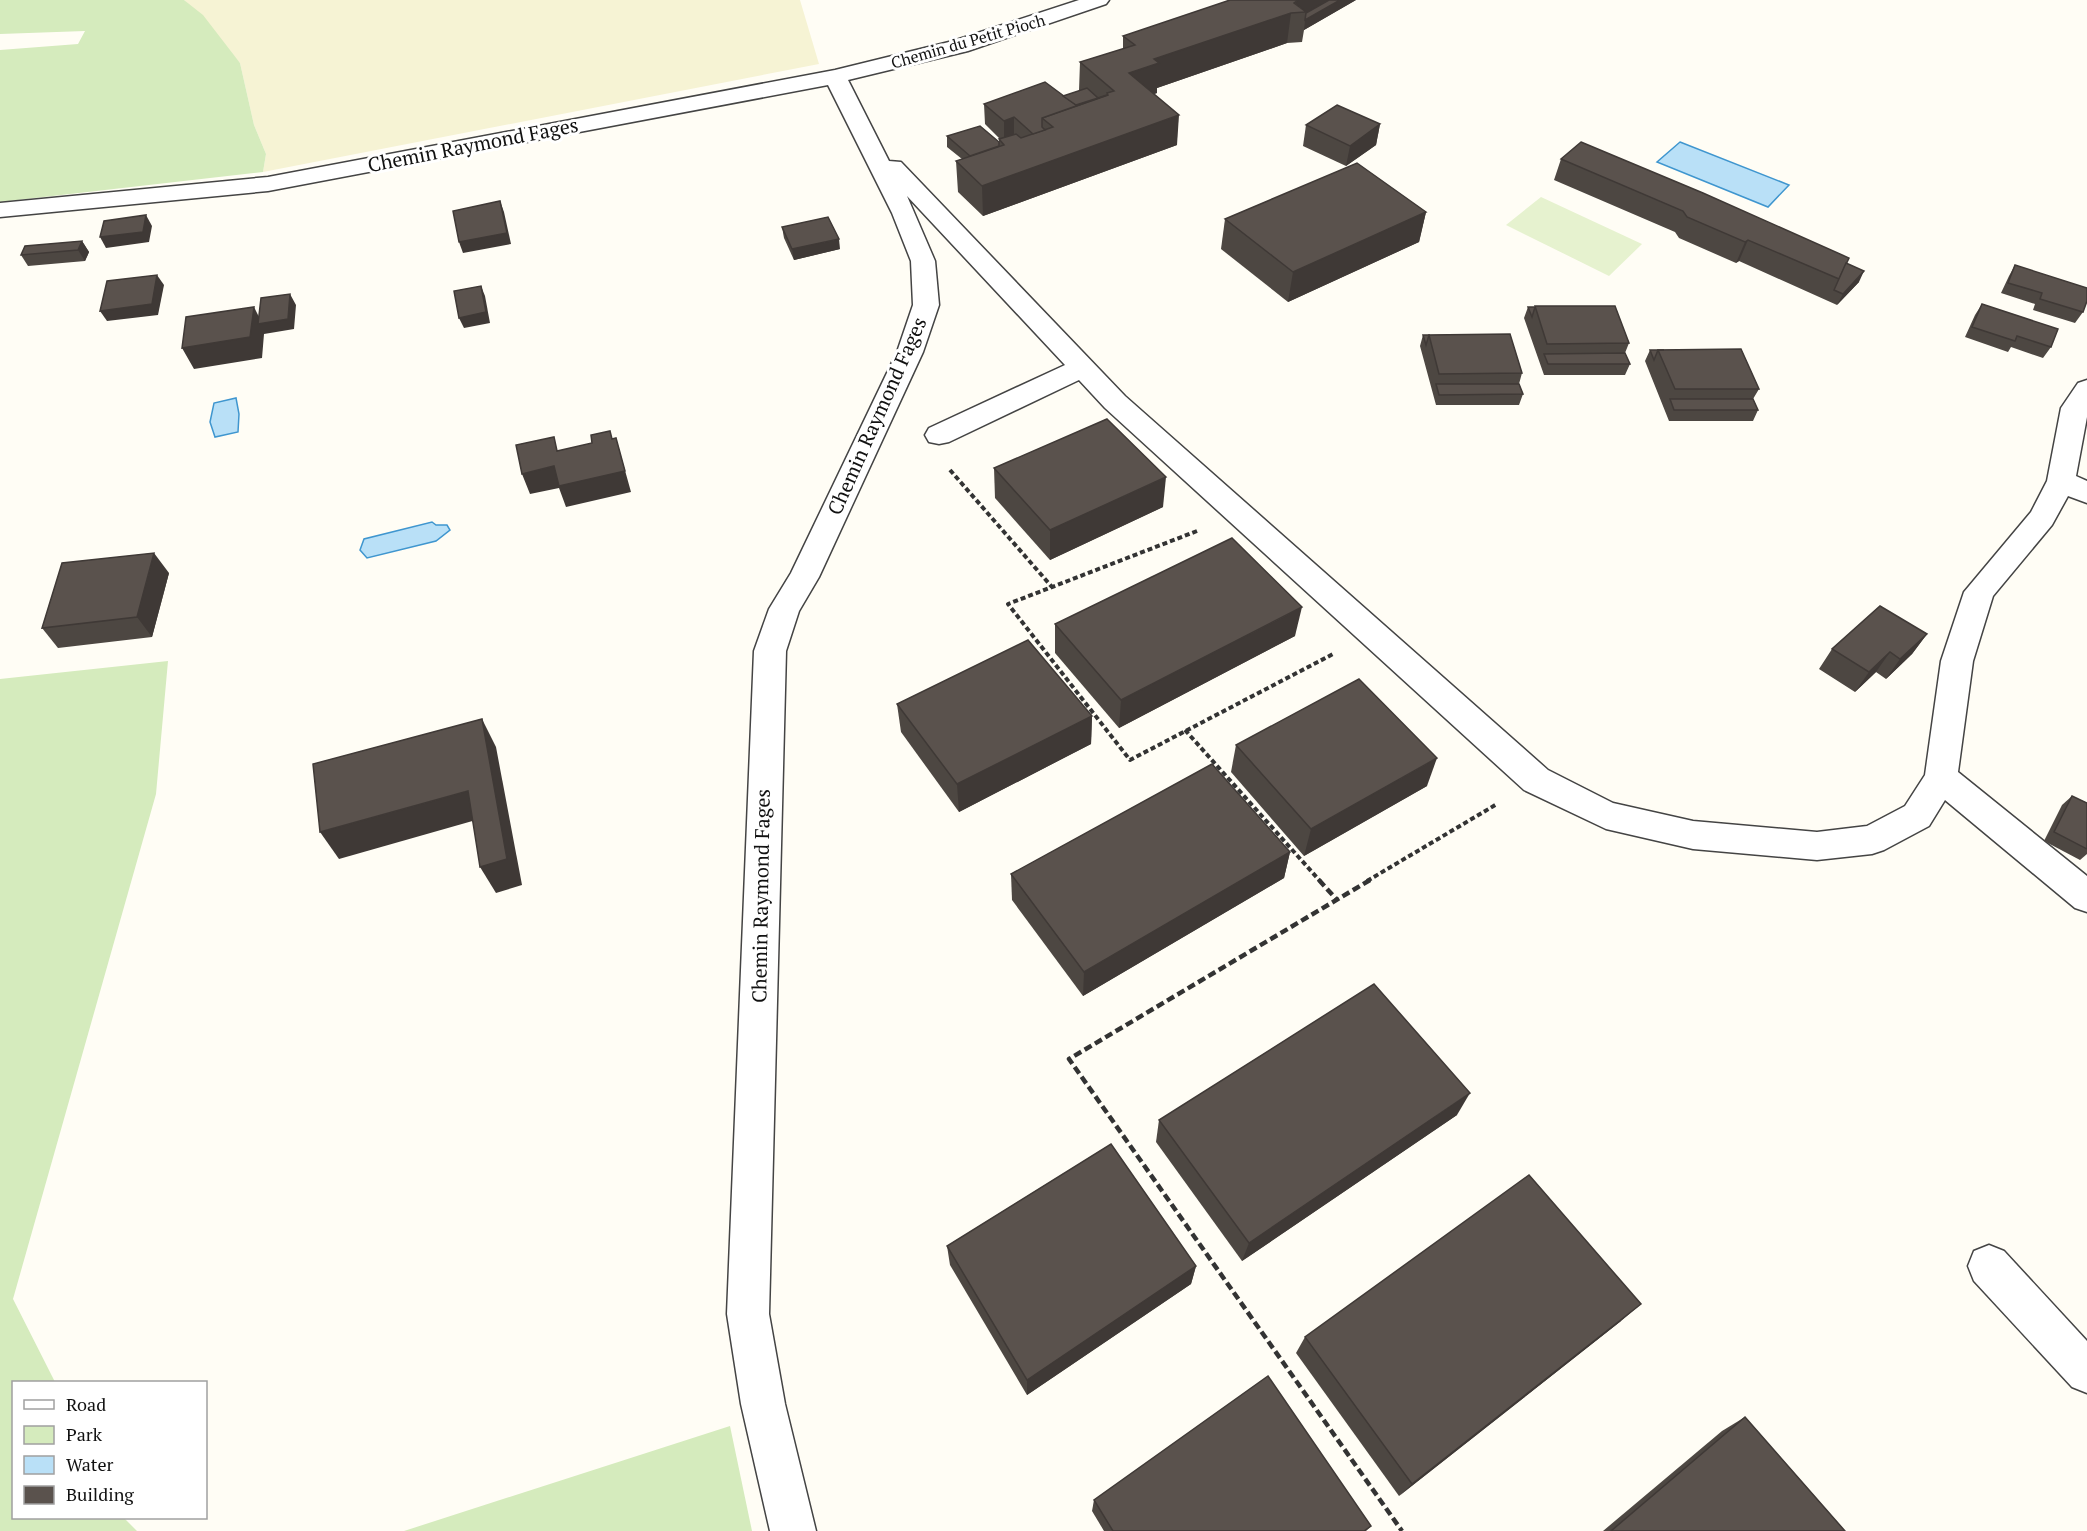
<svg xmlns="http://www.w3.org/2000/svg" width="2087" height="1531" viewBox="0 0 2087 1531" font-family="'PT Serif',serif">
	<rect width="100%" height="100%" fill="#fffdf5"/>
	<path fill="#f6f3d4" d="M184,0H800L819,64L263,172L266,154L254,125L240,63Z"/>
	<g fill="#d5ebbd">
		<path d="M0,0H184L203,15L240,63L254,125L266,154L263,172L0,202V50L78,44L85,31L0,34Z"/>
		<path d="M168,661L156,794L13,1299L55,1382H14V1518H124L137,1531H0V679Z"/>
		<path d="M730,1426L752,1531H404Z"/>
	</g>
	<path fill="#e6f2cf" d="M1541,197L1642,244L1609,276L1506,225Z"/>
	<g fill="#b9e0f7" stroke="#3f96cf" stroke-width="1.5">
		<path d="M1680,142L1789,185L1768,207L1657,162Z"/>
		<path d="M236,398L239,414L238,432L215,437L210,422L214,403Z"/>
		<path d="M432,522L436,525H447L450,530L436,541L367,558L360,550L364,539Z"/>
	</g>
	<g fill="none" stroke-linecap="round" stroke-linejoin="round">
		<g stroke="#444" stroke-width="3">
			<g id="minor">
				<path d="M1079,0H1109L1106,4L968,51L848,80L889,161L901,162L1125,396L1548,770L1613,803L1693,821L1817,832L1867,826L1905,806L1925,775L1941,661L1964,592L2031,512L2047,481L2061,408L2078,383L2087,380V417L2076,476L2087,481V503L2068,496L2052,525L1993,596L1973,661L1958,772L2087,876V912L2075,908L1945,800L1929,826L1884,850L1872,854L1817,860L1693,849L1606,829L1524,790L1105,408L1079,380L949,442L939,444L929,442L925,435L929,428L1065,365L907,196L935,261L939,305L923,352L819,577L799,611L786,651L769,1314L785,1404L816,1531H770L741,1404L727,1314L754,651L769,609L791,573L897,352L913,305L911,261L892,213L828,85L268,191L0,217V203L268,177L835,70L953,41Z"/>
				<path d="M1989,1245L2004,1251L2087,1341V1393L2072,1387L1974,1281L1968,1266L1974,1251Z"/>
			</g>
		</g>
		<g stroke="#333" stroke-width="4" stroke-dasharray="5 3" stroke-linecap="butt">
			<path d="M950,470L1052,587"/>
			<path d="M1197,531L1008,604L1130,760L1335,653"/>
			<path d="M1185,730L1320,881"/>
			<path d="M1367,881L1497,804"/>
		</g>
		<g stroke="#333" stroke-width="4.5" stroke-dasharray="8 4" stroke-linecap="butt">
			<path d="M1319,880L1337,900"/>
			<path d="M1370,880L1069,1059L1402,1531"/>
		</g>
		<use href="#minor" fill="#fff" fill-rule="evenodd"/>
	</g>
	<g fill="#4d4742">
		<path d="M1356,0L1304,30L1302,42L1287,43L1157,88V93L1154,94L1177,145L983,216L958,192L956,161L962,159L947,147V136L999,142V139H1000L985,124L984,104L1063,96L1079,91L1080,62L1123,49V36Z"/>
		<path d="M1380,124L1376,145L1346,166L1303,146L1306,125Z"/>
		<path d="M1561,159L1846,263L1859,282L1837,305L1739,261L1736,263L1679,238L1675,232L1554,180Z"/>
		<path d="M1426,212L1419,242L1288,302L1221,249L1225,219Z"/>
		<path d="M782,227L840,249L794,260L784,238Z"/>
		<path d="M82,241L89,252L85,261L28,266L21,255Z"/>
		<path d="M2015,265L2083,312L2075,323L2033,310L2035,304L2001,293L2009,276Z"/>
		<path d="M1982,304L2051,347L2043,358L2011,347L2008,352L1965,337L1975,315Z"/>
		<path d="M1528,307H1535L1629,343L1625,353L1630,364L1625,375H1544L1524,318Z"/>
		<path d="M1510,334L1522,373L1519,384L1523,394L1519,405H1436L1420,346L1423,335Z"/>
		<path d="M1741,349L1759,389L1753,399L1758,410L1753,421H1669L1645,361L1650,350Z"/>
		<path d="M994,468L1163,507L1050,560L995,498Z"/>
		<path d="M169,573L152,637L58,648L42,628Z"/>
		<path d="M1055,624L1295,636L1119,728L1055,653Z"/>
		<path d="M1927,634L1912,654L1886,679L1876,672L1855,692L1819,669L1832,649Z"/>
		<path d="M897,704L1092,716L1091,744L959,812L901,732Z"/>
		<path d="M1236,745L1427,786L1304,856L1231,772Z"/>
		<path d="M2072,796L2087,803V854L2080,860L2044,841L2062,805Z"/>
		<path d="M1290,852L1284,878L1083,996L1012,900L1011,874Z"/>
		<path d="M1457,1115L1242,1261L1156,1142L1159,1120Z"/>
		<path d="M947,1246L1196,1266L1191,1284L1027,1395L950,1265Z"/>
		<path d="M1621,1321L1399,1496L1296,1353L1305,1337Z"/>
		<path d="M1745,1417L1845,1531H1603L1722,1431Z"/>
		<path d="M1094,1500L1371,1526L1366,1531H1104L1092,1511Z"/>
	</g>
	<g fill="#3f3936">
		<path d="M1298,0H1356L1304,30L1306,12L1294,3Z"/>
		<path d="M1291,13L1287,43L1157,88V93L1127,103L1129,73L1154,59Z"/>
		<path d="M1179,115L1177,145L983,216L982,186Z"/>
		<path d="M1014,117V138L1004,142V121Z"/>
		<path d="M1380,124L1376,145L1346,166L1350,146Z"/>
		<path d="M500,201L504,212L511,244L463,253L459,242Z"/>
		<path d="M1426,212L1419,242L1288,302L1293,272Z"/>
		<path d="M146,215L152,226L149,242L106,248L100,237Z"/>
		<path d="M839,239L840,249L794,260L792,249Z"/>
		<path d="M1748,240L1739,261L1736,263L1745,242Z"/>
		<path d="M82,241L89,252L85,261L78,250Z"/>
		<path d="M1864,271L1859,282L1837,305L1843,294Z"/>
		<path d="M157,275L164,285L158,315L107,321L100,311Z"/>
		<path d="M481,286L485,296L490,323L464,328L459,318Z"/>
		<path d="M290,294L296,305L294,329L264,334L262,358L194,369L182,348L254,307L262,323Z"/>
		<path d="M616,438L631,492L566,507L559,488L530,494L522,474L554,466Z"/>
		<path d="M1166,477L1163,507L1050,560V530Z"/>
		<path d="M154,553L169,573L152,637L137,617Z"/>
		<path d="M1302,607L1295,636L1119,728L1121,700Z"/>
		<path d="M1927,634L1912,654L1886,679L1900,659Z"/>
		<path d="M1890,652L1876,672L1855,692L1869,672Z"/>
		<path d="M1092,716L1091,744L959,812L957,784Z"/>
		<path d="M482,719L496,747L522,885L496,893L480,867Z"/>
		<path d="M1437,758L1427,786L1304,856L1311,829Z"/>
		<path d="M468,791L483,818L339,859L320,832Z"/>
		<path d="M1290,852L1284,878L1083,996L1084,972Z"/>
		<path d="M1470,1093L1457,1115L1242,1261L1249,1243Z"/>
		<path d="M1196,1266L1191,1284L1027,1395V1380Z"/>
		<path d="M1641,1304L1621,1321L1399,1496L1412,1484Z"/>
	</g>
	<g fill="#5a524d" stroke="#3f3936" stroke-width="1.5">
		<path d="M1230,0H1298L1294,3L1306,12L1291,13L1154,59L1159,63L1129,73L1179,115L982,186L956,161L1004,145L999,139L1016,134L1021,138L1053,127L1042,118L1108,95L1107,93L1114,91L1080,62L1135,45L1123,36Z"/>
		<path d="M1329,0H1340L1305,20L1306,13Z"/>
		<path d="M1045,82L1076,105L1107,95L1042,118V127L1045,130L1033,134L1014,117L1004,121L984,104Z"/>
		<path d="M1087,88L1098,98L1076,105L1063,96Z"/>
		<path d="M1337,105L1380,124L1350,146L1306,125Z"/>
		<path d="M980,126L999,142V146L970,156L947,136Z"/>
		<path d="M1581,142L1703,193L1849,258L1839,279L1748,240L1745,242L1687,217L1683,211L1561,159Z"/>
		<path d="M1357,163L1426,212L1293,272L1225,219Z"/>
		<path d="M500,201L507,233L459,242L453,211Z"/>
		<path d="M146,215L143,232L100,237L104,221Z"/>
		<path d="M828,217L839,239L792,249L782,227Z"/>
		<path d="M82,241L78,250L21,255L25,246Z"/>
		<path d="M1846,263L1864,271L1843,294L1834,290Z"/>
		<path d="M2015,265L2087,288V301L2083,312L2040,299L2042,293L2008,283Z"/>
		<path d="M157,275L152,304L100,311L107,281Z"/>
		<path d="M481,286L486,312L459,318L454,291Z"/>
		<path d="M290,294L288,319L258,324L261,298Z"/>
		<path d="M1982,304L2058,329L2051,347L2017,336L2015,341L1972,327Z"/>
		<path d="M1535,306H1615L1629,343L1547,344Z"/>
		<path d="M254,307L250,337L182,348L186,317Z"/>
		<path d="M1528,307H1535L1532,317Z"/>
		<path d="M1510,334L1522,373L1439,374L1429,335Z"/>
		<path d="M1423,335H1429L1426,345Z"/>
		<path d="M1741,349L1759,389H1675L1658,350Z"/>
		<path d="M1650,350H1664H1658L1654,360Z"/>
		<path d="M1625,353L1630,364H1548L1544,354Z"/>
		<path d="M1436,384H1519L1523,394L1439,395Z"/>
		<path d="M1670,399H1753L1758,410H1674Z"/>
		<path d="M1107,419L1166,477L1050,530L994,468Z"/>
		<path d="M610,431L612,439L616,438L625,471L559,486L554,466L522,474L516,445L554,437L557,451L592,443L591,435Z"/>
		<path d="M1232,538L1302,607L1121,700L1055,624Z"/>
		<path d="M154,553L137,617L42,628L62,563Z"/>
		<path d="M1880,606L1927,634L1900,659L1890,652L1869,672L1832,649Z"/>
		<path d="M1028,640L1092,716L957,784L897,704Z"/>
		<path d="M1359,679L1437,758L1311,829L1236,745Z"/>
		<path d="M482,719L507,859L480,867L468,791L320,832L313,764Z"/>
		<path d="M1212,764L1290,852L1084,972L1011,874Z"/>
		<path d="M2072,796L2087,803V849L2054,832Z"/>
		<path d="M1374,984L1470,1093L1249,1243L1159,1120Z"/>
		<path d="M1111,1144L1196,1266L1027,1380L947,1246Z"/>
		<path d="M1529,1175L1641,1304L1412,1484L1305,1337Z"/>
		<path d="M1268,1376L1371,1526L1364,1531H1113L1094,1500Z"/>
		<path d="M1745,1417L1845,1531H1611Z"/>
	</g>
	<g text-anchor="middle" stroke-width="6" stroke-linejoin="round" paint-order="stroke">
		<g font-size="16" fill="#111" stroke="#fff">
			<text transform="translate(968 41) rotate(-16)" y="6">Chemin du Petit Pioch</text>
		</g>
		<g font-size="20" fill="#111" stroke="#fff">
			<text transform="translate(473 145) rotate(-11)" y="7">Chemin Raymond Fages</text>
			<text transform="translate(877 416) rotate(-66)" y="7">Chemin Raymond Fages</text>
			<text transform="translate(761 896) rotate(-89)" y="7">Chemin Raymond Fages</text>
		</g>
	</g>
	<rect x="12" y="1381" width="195" height="138" fill="#ffffff" stroke="#a0a0a0" stroke-width="1.5"/>
	<rect x="24" y="1400" width="30" height="9" fill="#ffffff" stroke="#a0a0a0" stroke-width="1.5"/>
	<text x="66" y="1411" font-size="18" fill="#111111">Road</text>
	<rect x="24" y="1426" width="30" height="18" fill="#d5ebbd" stroke="#a0a0a0" stroke-width="1.5"/>
	<text x="66" y="1441" font-size="18" fill="#111111">Park</text>
	<rect x="24" y="1456" width="30" height="18" fill="#b9e0f7" stroke="#a0a0a0" stroke-width="1.5"/>
	<text x="66" y="1471" font-size="18" fill="#111111">Water</text>
	<rect x="24" y="1486" width="30" height="18" fill="#5a524d" stroke="#a0a0a0" stroke-width="1.5"/>
	<text x="66" y="1501" font-size="18" fill="#111111">Building</text>
</svg>
